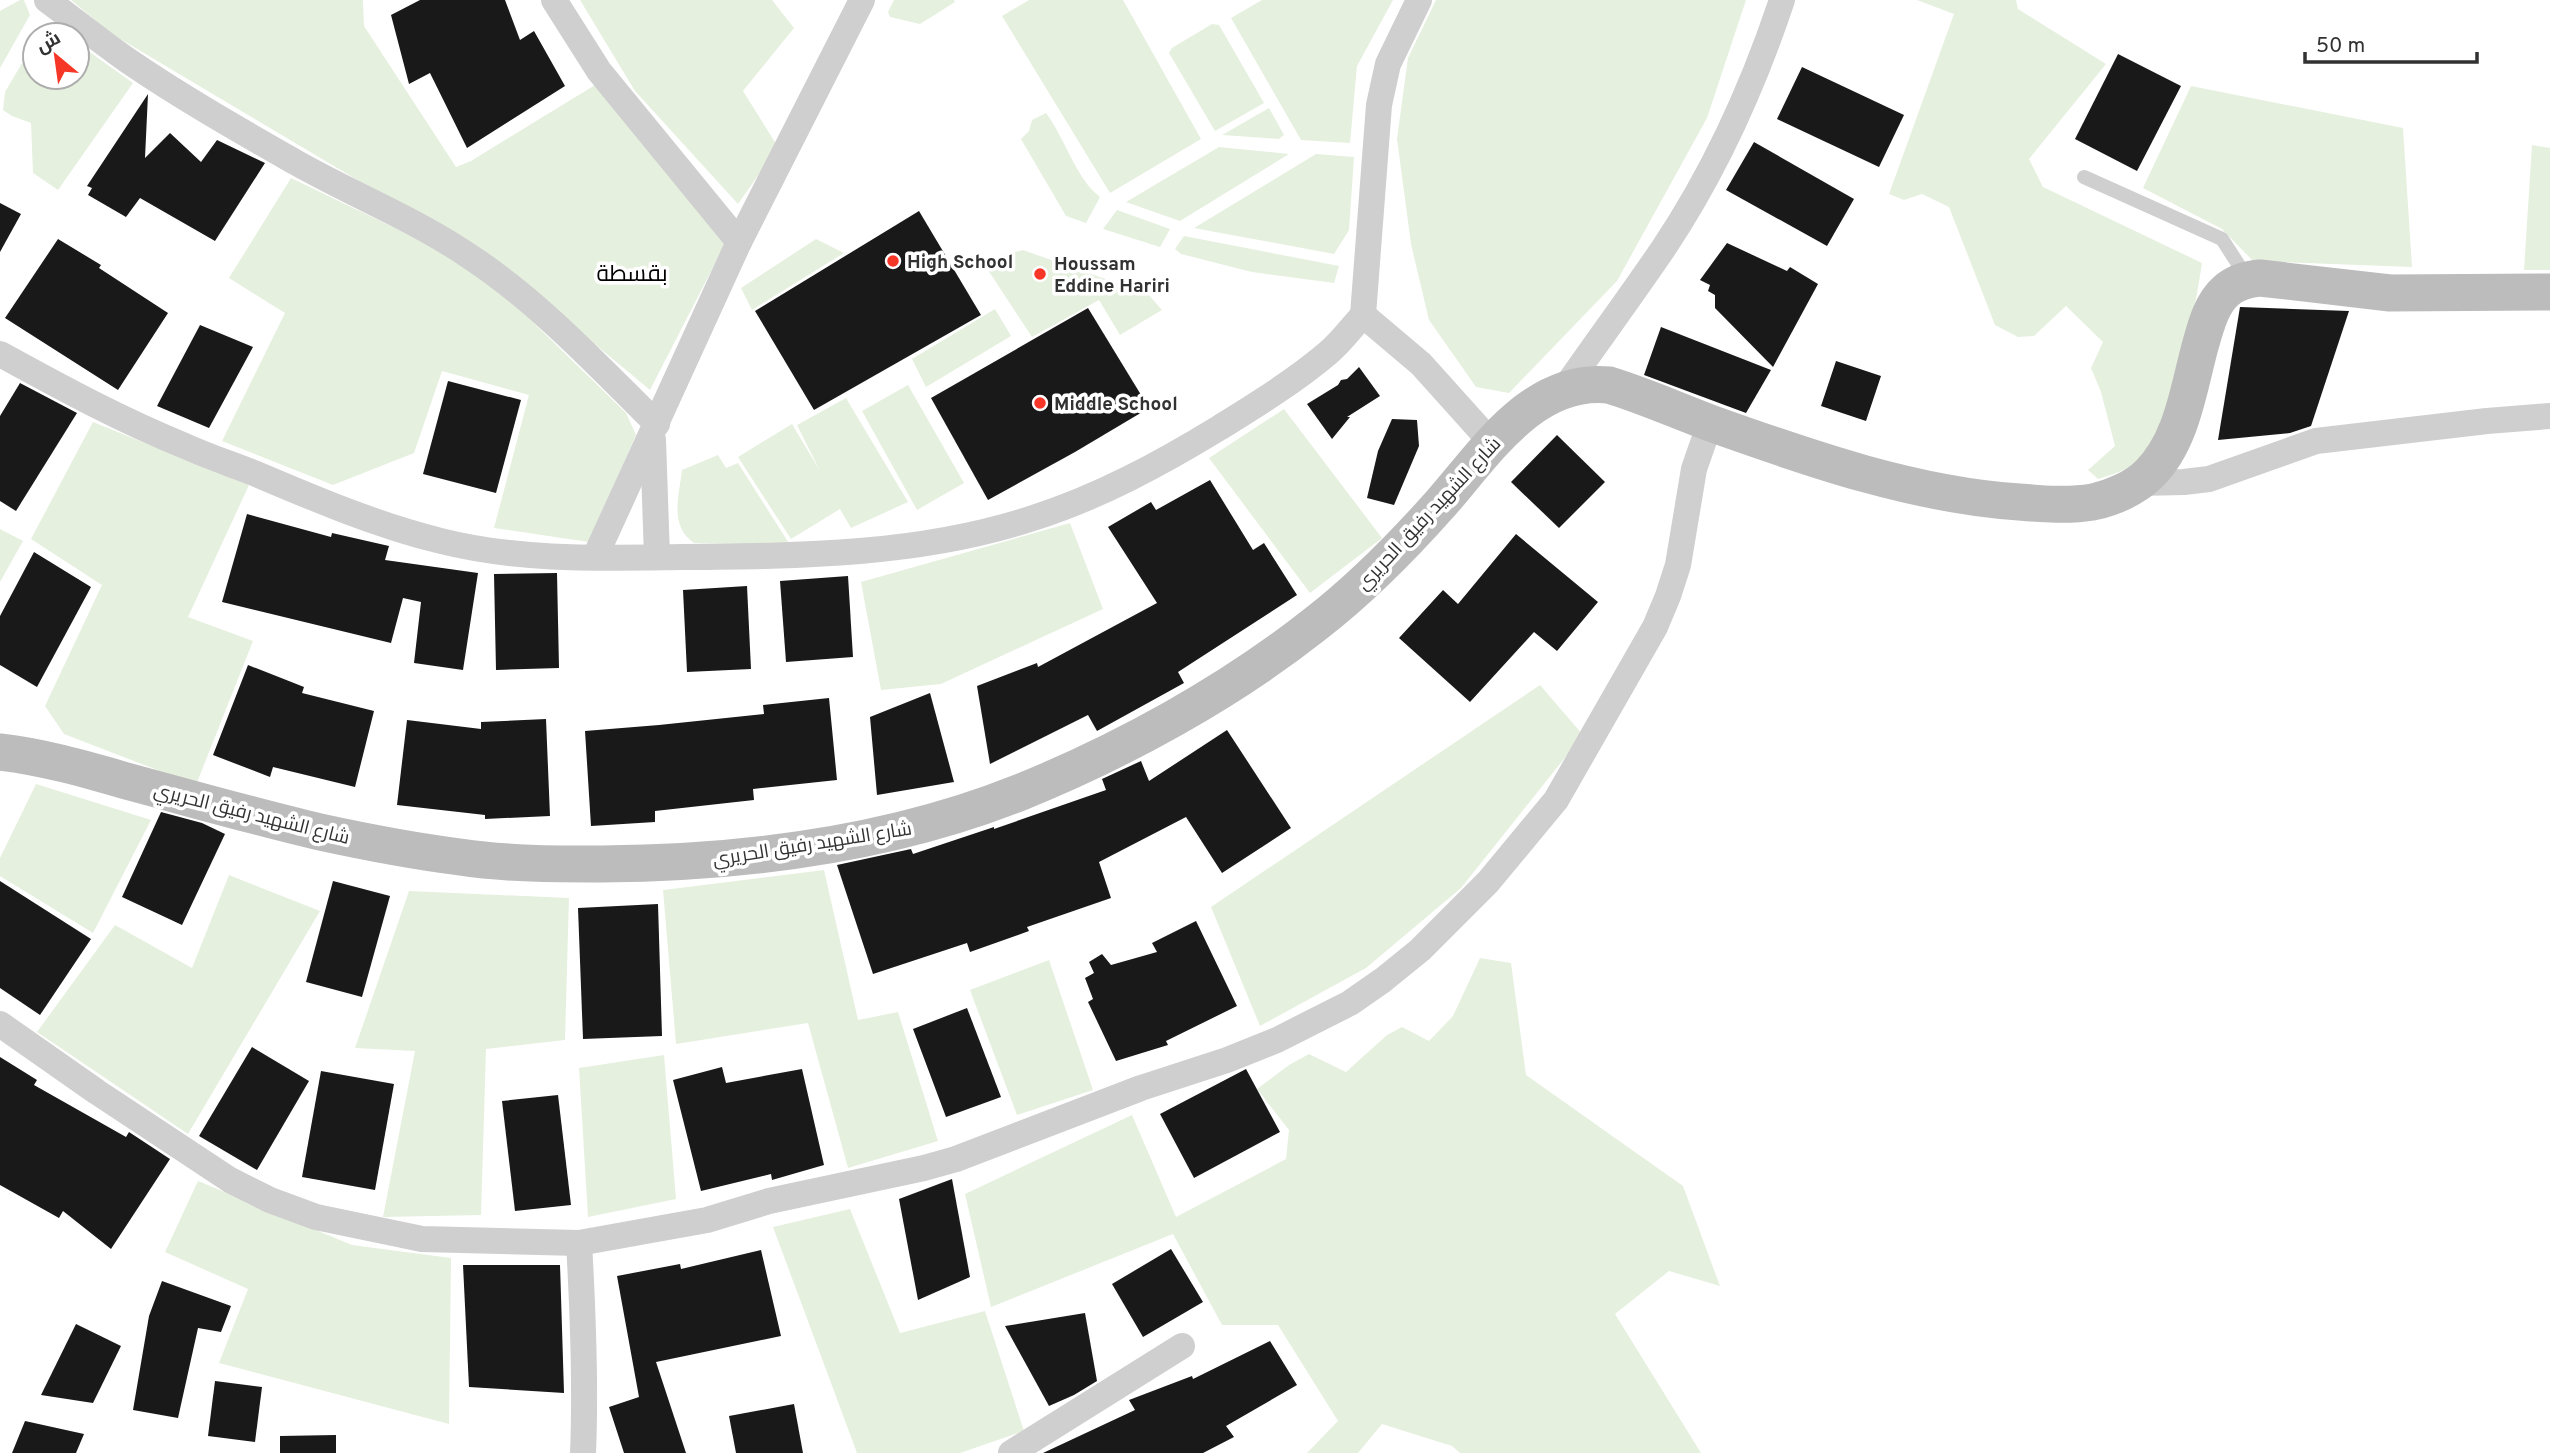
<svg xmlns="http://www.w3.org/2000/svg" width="2550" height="1453" viewBox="0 0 2550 1453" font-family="Overpass,Cairo,sans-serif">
	<rect width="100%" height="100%" fill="#fff"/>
	<g fill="#e6f0df">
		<path d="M20,0H24L30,15L0,68V11Z"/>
		<path d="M71,0H363L364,26L456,167L471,161L595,85L725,244L650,390L476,245L364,184L112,34Z"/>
		<path d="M580,0H772L794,28L743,91L778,147L738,204L635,91Z"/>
		<path d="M894,0H954L955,2L920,24L890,17L888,12Z"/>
		<path d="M1029,0H1123L1201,139L1110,193L1002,16Z"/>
		<path d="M1262,0H1393L1357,66L1350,143L1301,140L1231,18Z"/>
		<path d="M1436,0H1746L1707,118L1617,281L1509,393L1476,387L1429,320L1411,244L1397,139L1408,58Z"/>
		<path d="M1917,0H2016L2018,9L2106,64L2029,159L2043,187L2202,263C2196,305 2173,427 2146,455C2132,468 2115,474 2098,479L2088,470L2115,446L2101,392L2091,368L2103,342L2066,306L2034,336L2018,337L1995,325L1949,207L1922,194L1904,200L1889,194L1954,14Z"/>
		<path d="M1212,24L1219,25L1264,103L1215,131L1169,53L1172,48Z"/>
		<path d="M35,41V77H77V43L133,83L58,190L33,173L31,123L12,116L3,110L5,92Z"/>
		<path d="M2191,86L2403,128L2412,267L2253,261L2222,229L2143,188Z"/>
		<path d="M1269,108L1284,135L1279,139L1222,135Z"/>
		<path d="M1046,113C1065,138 1076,179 1100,197L1086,223L1066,216L1021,139L1029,131L1032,120Z"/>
		<path d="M2532,145L2550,148V270H2524Z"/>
		<path d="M1219,147L1289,154L1180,221L1126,202Z"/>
		<path d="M1316,154L1354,157L1349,230L1334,254L1194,228Z"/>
		<path d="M291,178L426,243L500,290L626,413L636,435L589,542L494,528L529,395L442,371L414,453L333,485L222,441L285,313L229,278Z"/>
		<path d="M1117,210L1170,229L1160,247L1103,229Z"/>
		<path d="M1184,236L1339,266L1334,283L1252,272L1181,254L1175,249Z"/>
		<path d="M816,239L844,253L752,310L741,288Z"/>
		<path d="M1023,250L1148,294L1162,310L1120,335L1099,300L1032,337L986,267L989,259Z"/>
		<path d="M995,309L1011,336L926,387L912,359Z"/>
		<path d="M908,385L964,483L917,510L862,411Z"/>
		<path d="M846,398L908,502L851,528L840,509L791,539L738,457L792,424L820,471L797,425Z"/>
		<path d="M1284,409L1382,538L1310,593L1209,458Z"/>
		<path d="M93,422L249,485L188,617L253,641L196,785L64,734L45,706L102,585L31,539Z"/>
		<path d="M718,455L726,468L738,463L790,545L694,543C669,526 679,496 682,470Z"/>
		<path d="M1070,523L1103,609L941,684L881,690L861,582Z"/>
		<path d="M0,529L23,541L0,582Z"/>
		<path d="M1540,685L1583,735L1461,888L1366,968L1260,1026L1211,907Z"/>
		<path d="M36,784L151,820L93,933L0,876V858Z"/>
		<path d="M824,870L858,1020L898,1012L938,1141L848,1168L808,1023L676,1044L663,890Z"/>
		<path d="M229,875L320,911L188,1134L37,1032L115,925L192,968Z"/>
		<path d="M409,891L569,898L565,1040L486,1049L481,1215L383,1217L415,1051L355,1048Z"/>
		<path d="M1480,958L1511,963L1526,1075L1683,1186L1720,1286L1669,1271L1615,1314L1701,1453H1460L1452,1446L1382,1424L1358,1453H1307L1338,1421L1278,1325H1222L1173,1234L991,1307L965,1194L1132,1115L1176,1217L1286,1159L1289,1130L1257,1089L1289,1065L1309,1054L1346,1072L1387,1035L1402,1027L1429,1041L1453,1016Z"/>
		<path d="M1049,960L1093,1090L1017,1115L970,990Z"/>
		<path d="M664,1055L676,1199L588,1217L579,1068Z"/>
		<path d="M198,1181L352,1245L451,1258L449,1424L219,1363L248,1289L165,1252Z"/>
		<path d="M850,1209L900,1333L985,1311L1024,1431L960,1453H857L773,1227Z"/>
	</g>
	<g fill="#191919">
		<path d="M420,0H505L520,40L534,31L565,86L467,148L430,73L409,84L391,15Z"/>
		<path d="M2118,54L2181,86L2137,171L2075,139Z"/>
		<path d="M1802,67L1904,115L1879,167L1777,119Z"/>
		<path d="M148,94L145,158L170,133L201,162L217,140L265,163L215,241L140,198L126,217L88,195L92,188L87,186Z"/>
		<path d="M1754,142L1854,199L1827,246L1726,190Z"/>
		<path d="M0,203L21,214L0,252Z"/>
		<path d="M919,211L981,315L814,410L755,311Z"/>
		<path d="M58,239L101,265L99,268L168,313L118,390L5,318Z"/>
		<path d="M1727,243L1787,271L1790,267L1818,284L1773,367L1715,308V295L1708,291L1710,285L1700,280Z"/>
		<path d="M2240,307L2349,311L2311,426L2290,433L2218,440Z"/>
		<path d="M1088,308L1149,408L1075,452L988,500L931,398Z"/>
		<path d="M200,325L253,347L209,428L157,406Z"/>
		<path d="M1661,327L1771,370L1746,413L1644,375Z"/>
		<path d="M1836,361L1881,376L1866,421L1821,406Z"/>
		<path d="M1359,367L1380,396L1347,417H1350L1332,439L1307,404L1338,385L1341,380L1347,379Z"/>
		<path d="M448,381L521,400L496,493L423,474Z"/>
		<path d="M20,383L77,413L16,511L0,501V416Z"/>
		<path d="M1392,419L1417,420L1419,446L1394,505L1367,498L1378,451Z"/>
		<path d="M1557,435L1605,482L1559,528L1511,482Z"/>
		<path d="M1210,480L1253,550L1264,543L1297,595L1178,672L1184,683L1097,731L1088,715L990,764L977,686L1037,663L1038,667L1157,603L1108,527L1151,502L1156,510Z"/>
		<path d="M247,514L331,537L332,533L389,546L385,560L478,573L463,670L414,663L421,602L403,598L391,643L222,602Z"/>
		<path d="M1516,534L1598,602L1557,651L1534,632L1470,702L1399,638L1443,590L1458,604Z"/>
		<path d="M34,552L91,587L37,687L0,665V616Z"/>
		<path d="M557,573L559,668L496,670L494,574Z"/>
		<path d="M848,576L853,657L786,662L780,581Z"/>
		<path d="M747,586L751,669L687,672L683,590Z"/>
		<path d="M248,665L304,687L302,693L374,711L355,787L273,767L270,777L213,755Z"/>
		<path d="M930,693L954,782L877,795L870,717Z"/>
		<path d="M829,698L837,780L753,789L754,800L655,811V822L591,826L585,731L659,725L764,714L763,705Z"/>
		<path d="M546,719L550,816L485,819V815L397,805L407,720L481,729V722Z"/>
		<path d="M1227,730L1291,828L1222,873L1186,817L1099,862L1111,898L1027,927L1029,931L970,952L967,943L873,974L837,865L911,849L913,854L994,827V829L1106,790L1102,779L1141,761L1149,781Z"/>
		<path d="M161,812L202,823L225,834L182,925L122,897Z"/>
		<path d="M0,881L91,939L40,1015L0,988Z"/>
		<path d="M333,881L390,896L362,997L306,982Z"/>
		<path d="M658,904L662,1036L583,1039L578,908Z"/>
		<path d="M1196,921L1237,1006L1166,1041L1168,1045L1116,1061L1088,1002L1093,999L1085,978L1094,973L1089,962L1102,954L1111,965L1157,952L1152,943Z"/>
		<path d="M967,1008L1001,1097L946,1117L913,1029Z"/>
		<path d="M252,1047L309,1081L257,1170L199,1136Z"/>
		<path d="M0,1057L37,1080L34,1085L126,1137L129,1132L170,1159L111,1249L63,1211L59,1218L0,1185Z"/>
		<path d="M722,1067L726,1083L802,1069L824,1165L772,1180L771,1174L701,1191L673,1080Z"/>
		<path d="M1246,1069L1280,1132L1194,1178L1160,1114Z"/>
		<path d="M321,1071L394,1084L375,1190L302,1177Z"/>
		<path d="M558,1095L571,1205L515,1211L502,1101Z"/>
		<path d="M952,1179L970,1277L918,1300L899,1199Z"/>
		<path d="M1171,1249L1203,1302L1143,1337L1112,1284Z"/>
		<path d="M761,1250L781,1336L656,1362L686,1453H624L609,1407L639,1397L617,1276L680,1264L681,1269Z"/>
		<path d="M463,1265H560L564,1393L469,1387Z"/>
		<path d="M162,1281L231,1306L221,1332L198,1328L178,1418L133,1410L149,1316Z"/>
		<path d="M1085,1313L1097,1381L1074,1395L1049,1406L1005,1326Z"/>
		<path d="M76,1324L121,1346L93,1403L41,1395Z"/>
		<path d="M1270,1341L1297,1385L1226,1426L1234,1437L1203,1453H1043L1135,1410L1129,1400L1192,1376L1193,1379Z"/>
		<path d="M215,1381L262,1387L255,1442L208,1436Z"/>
		<path d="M794,1404L803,1453H736L729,1416Z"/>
		<path d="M25,1421L84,1434L76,1453H12Z"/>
		<path d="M336,1435V1453H280V1436Z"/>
	</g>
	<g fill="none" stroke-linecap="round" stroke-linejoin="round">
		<path stroke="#cfcfcf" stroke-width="14" d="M2084,177L2222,239L2247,278"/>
		<g stroke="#cfcfcf" stroke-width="26">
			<path d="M47,0C74,20 100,41 127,60C181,97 239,130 295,162C353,195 417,220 472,258C541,304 598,366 657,424"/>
			<path d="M554,0L599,71L739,242"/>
			<path d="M1363,315L1379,105L1388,64L1419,0"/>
			<path d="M0,354C60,387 121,420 185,446C207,456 231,464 254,473C315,499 376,525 441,541C520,561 602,558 683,557C800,556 921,555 1033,518C1099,497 1160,464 1219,428C1256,405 1295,381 1328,353C1341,342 1352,327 1363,315L1421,364L1492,443"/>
			<path d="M1565,388C1597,342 1631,296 1663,249C1714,173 1753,87 1782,0"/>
			<path d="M653,440L657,557"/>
			<path d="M2138,483L2184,482L2209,479L2316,441L2487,421L2550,416"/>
			<path d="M595,557L739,242L862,0"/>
			<path d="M0,1024L97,1092L230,1180L270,1200L316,1217L422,1239L579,1243L707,1220L769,1201L924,1168L956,1159L1141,1088L1227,1060L1277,1040L1350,1003L1383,980L1420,950L1488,882L1556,800L1655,627L1668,596L1678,565L1694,469L1710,423"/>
			<path d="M579,1243C583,1313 586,1383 583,1453"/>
			<path d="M1011,1453L1182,1346"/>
		</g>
		<path stroke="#bcbcbc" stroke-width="37" d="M0,752C44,757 88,770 130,782C193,799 256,817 320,832C366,842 413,851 460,857C506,864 555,864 602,864C743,863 889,845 1021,792C1122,751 1228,693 1314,625C1361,589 1403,546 1442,502C1486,452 1533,377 1609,385C1645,396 1678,411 1713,424C1811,459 1915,495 2019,502C2043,504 2069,506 2093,502C2112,498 2135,488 2149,474C2183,441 2189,385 2201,343C2206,325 2212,303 2226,291C2236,282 2247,279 2260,278L2390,293L2550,292"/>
	</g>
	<g fill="#f63627" stroke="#fff" stroke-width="2.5">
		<circle cx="893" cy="261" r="7"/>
		<circle cx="1040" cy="274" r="7"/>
		<circle cx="1040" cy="403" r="7"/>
	</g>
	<g text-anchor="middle" stroke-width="7" stroke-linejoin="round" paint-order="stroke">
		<g font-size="19" font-weight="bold" fill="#323232" stroke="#fff" text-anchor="start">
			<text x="907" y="268">High School</text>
			<text x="1054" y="270">Houssam<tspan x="1054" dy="22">Eddine Hariri</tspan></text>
			<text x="1054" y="410">Middle School</text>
		</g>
		<g font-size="19" fill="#323232" stroke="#fff">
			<text transform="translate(1428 513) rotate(-47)" y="7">شارع الشهيد رفيق الحريري</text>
			<text transform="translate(252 813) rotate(14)" y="7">شارع الشهيد رفيق الحريري</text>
			<text transform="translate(812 843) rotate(-9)" y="7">شارع الشهيد رفيق الحريري</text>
		</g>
		<g font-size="23" fill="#000" stroke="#fff">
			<text x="632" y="281">بقسطة</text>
		</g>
	</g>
	<g transform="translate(56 56) rotate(331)"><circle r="33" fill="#ffffff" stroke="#adadad" stroke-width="2"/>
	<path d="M0-5L12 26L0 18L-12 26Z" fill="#f63627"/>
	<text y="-10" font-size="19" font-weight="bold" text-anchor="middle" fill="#323232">ش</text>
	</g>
	<path d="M2305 52v10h172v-10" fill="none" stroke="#323232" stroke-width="3.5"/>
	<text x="2316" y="52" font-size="21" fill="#323232" stroke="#ffffff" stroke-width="5" paint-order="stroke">50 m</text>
</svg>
